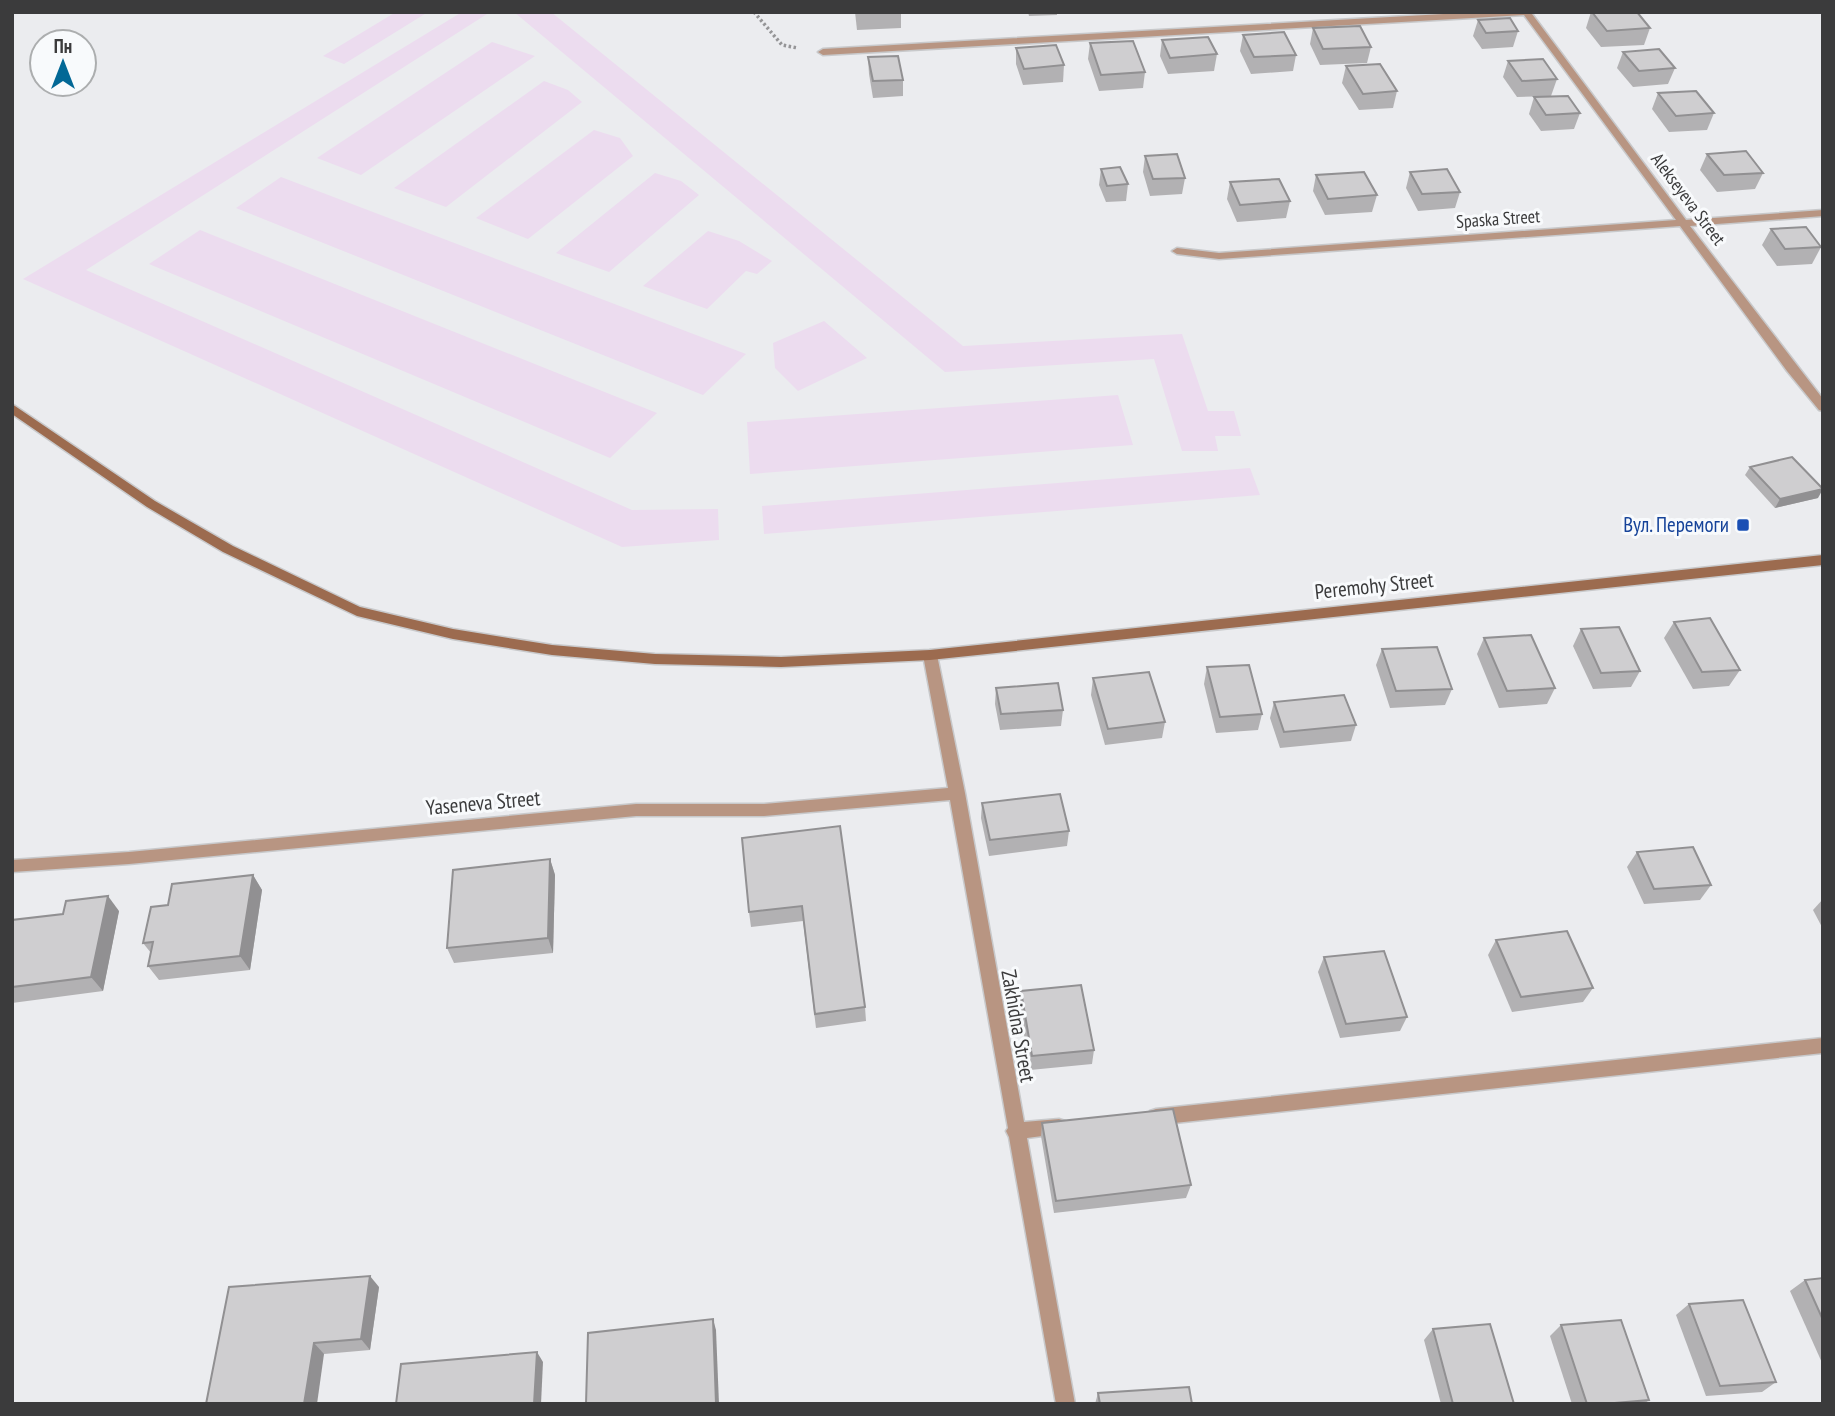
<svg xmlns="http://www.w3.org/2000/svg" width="1835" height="1416" viewBox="0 0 1835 1416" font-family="'PT Sans Narrow',sans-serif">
	<rect width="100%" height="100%" fill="#ebecef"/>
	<g fill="#ecdcef">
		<path d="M396,12H428L344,64L323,56Z"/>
		<path d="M462,12L487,14L86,270L632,510L718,509L719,540L622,547L23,279Z"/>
		<path d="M514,12H551L963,346L1182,334L1208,411H1234L1241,436H1215L1218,451H1182L1154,359L945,372Z"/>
		<path d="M492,42L535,56L361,175L317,158Z"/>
		<path d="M544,81L568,90L582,102L446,207L394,188Z"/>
		<path d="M594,130L620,138L633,156L528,239L476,218Z"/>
		<path d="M655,173L681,181L699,195L609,272L556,253Z"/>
		<path d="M281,177L746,354L703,395L236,208Z"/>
		<path d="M200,230L657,413L610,458L149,264Z"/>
		<path d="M708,231L739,241L772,261L757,274L746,271L707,309L643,286Z"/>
		<path d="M824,321L867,358L798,391L775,368L773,343Z"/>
		<path d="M1118,395L1133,445L750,474L747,422Z"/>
		<path d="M1250,468L1260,495L764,534L762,506Z"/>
	</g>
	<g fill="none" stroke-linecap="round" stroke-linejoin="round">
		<g stroke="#c8c9cb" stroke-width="3">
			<g id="minor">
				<path d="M1479,12H1535L1532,14L1686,220L1823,210V216L1690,226L1823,399V411L1819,410L1787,371L1680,226L1219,259L1177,254L1172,251L1177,248L1219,253L1676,220L1524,15L823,55L818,52L823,49Z"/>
				<path d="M930,650L937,655L965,793L1024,1122L1059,1119L1065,1121L1068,1127L1065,1133L1027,1138L1075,1404H1056L1009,1137L1006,1131L1008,1128L950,800L764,816H636L129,864L12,872V860L129,852L636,804H764L948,788L923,655Z"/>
				<path d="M1823,1038V1053L1156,1125L1150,1123L1148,1117L1150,1111L1156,1109Z"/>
			</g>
		</g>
		<g stroke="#c8c9cb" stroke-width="3">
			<path id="secondary" d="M12,404L155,501L233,546L360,607L453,629L552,645L655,654L781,657L930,650L1823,555V565L930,660L781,667L655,664L552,655L453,639L357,616L223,552L147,507L12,414Z"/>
		</g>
		<path stroke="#959597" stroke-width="3.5" stroke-dasharray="2.5 2.5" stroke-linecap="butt" d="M754,12L782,45L798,48"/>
		<use href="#minor" fill="#b89582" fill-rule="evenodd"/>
		<use href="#secondary" fill="#9c6b4f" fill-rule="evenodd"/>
	</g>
	<g fill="#b2b1b3">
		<path d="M855,12H901V28L857,30Z"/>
		<path d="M1028,12H1057V15L1029,16Z"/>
		<path d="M1591,12H1637L1650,28L1644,45L1601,47L1586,28Z"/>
		<path d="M1478,20L1518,31L1513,47L1482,49L1473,36Z"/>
		<path d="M1313,28L1371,47L1367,63L1320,65L1310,44Z"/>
		<path d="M1243,35L1296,55L1293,71L1251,74L1240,51Z"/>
		<path d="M1162,40L1217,54L1214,71L1168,74L1160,56Z"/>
		<path d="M1090,43L1145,72L1143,88L1099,91L1088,59Z"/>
		<path d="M1016,48L1064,65L1063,82L1023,85L1016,64Z"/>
		<path d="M1623,52L1675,68L1668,84L1633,87L1617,68Z"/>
		<path d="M868,57L903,80V96L873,98L869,74Z"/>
		<path d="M1508,61L1557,79L1551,96L1517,97L1503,77Z"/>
		<path d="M1346,66L1397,91L1393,108L1359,110L1342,83Z"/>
		<path d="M1658,93L1714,113L1707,130L1669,132L1652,109Z"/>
		<path d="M1534,97L1580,113L1574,129L1541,131L1529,114Z"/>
		<path d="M1707,154L1763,173L1755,189L1717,192L1700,170Z"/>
		<path d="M1145,156L1185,178L1182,194L1150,196L1143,172Z"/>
		<path d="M1101,169L1128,184L1126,201L1106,202L1099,185Z"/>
		<path d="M1410,172L1460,192L1455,208L1418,211L1406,188Z"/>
		<path d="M1316,175L1377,195L1372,212L1325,215L1313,191Z"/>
		<path d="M1230,182L1290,201L1286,218L1237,222L1227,199Z"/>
		<path d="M1771,229L1821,247L1812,264L1777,266L1762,245Z"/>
		<path d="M1750,467L1818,498L1775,508L1745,475Z"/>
		<path d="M1674,622L1740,670L1729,686L1693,689L1664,638Z"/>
		<path d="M1581,629L1640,671L1631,687L1593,689L1573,646Z"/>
		<path d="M1484,638L1555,688L1547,704L1499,708L1477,654Z"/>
		<path d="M1382,649L1452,689L1445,705L1390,708L1376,665Z"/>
		<path d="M1207,667L1262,714L1258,730L1216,733L1204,684Z"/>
		<path d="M1093,678L1165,722L1162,738L1105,745L1091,695Z"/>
		<path d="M996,688L1063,710L1061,726L1000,730L995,704Z"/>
		<path d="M1274,702L1356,725L1351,741L1280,748L1270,718Z"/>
		<path d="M982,803L1069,831L1067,846L989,856L981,818Z"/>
		<path d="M840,826L865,1007L866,1021L816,1028L803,921L751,927L749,912Z"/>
		<path d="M1637,852L1711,885L1700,900L1644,904L1627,867Z"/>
		<path d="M550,859L555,875L553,953L454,963L447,948Z"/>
		<path d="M253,875L262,890L250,970L159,980L148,966L151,953L143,943L168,905Z"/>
		<path d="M1823,899V929L1813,910Z"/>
		<path d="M119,911L103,991L12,1003V920L63,914Z"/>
		<path d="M1496,940L1593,988L1583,1002L1512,1012L1488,955Z"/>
		<path d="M1324,957L1407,1017L1400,1031L1340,1038L1318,972Z"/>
		<path d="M1021,991L1094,1050L1092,1064L1030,1070L1019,1005Z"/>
		<path d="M1042,1123L1191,1185L1186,1198L1054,1213L1041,1136Z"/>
		<path d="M1823,1278V1365L1790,1291L1805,1280Z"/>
		<path d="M379,1287L370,1350L324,1354L206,1404Z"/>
		<path d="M1689,1304L1776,1382L1762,1392L1706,1396L1676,1315Z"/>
		<path d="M1561,1325L1649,1400L1644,1404H1572L1550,1336Z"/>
		<path d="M1433,1329L1514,1404H1441L1424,1340Z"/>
		<path d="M1098,1393L1192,1404H1095Z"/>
	</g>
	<g fill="#919092">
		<path d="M1823,489L1818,498L1775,508L1780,499Z"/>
		<path d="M550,859L555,875L553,953L548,938Z"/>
		<path d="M253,875L262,890L250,970L240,956Z"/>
		<path d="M108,896L119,911L103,991L91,977Z"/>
		<path d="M370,1276L379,1287L370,1350L361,1339Z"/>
		<path d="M713,1319L716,1330L719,1404H716Z"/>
		<path d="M314,1343L324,1354L317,1404H304Z"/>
		<path d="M537,1352L543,1362L541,1404H534Z"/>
	</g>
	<g fill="#cfced0" stroke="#919092" stroke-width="2">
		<path d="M856,12H886L857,13Z"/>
		<path d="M1592,12H1637L1650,28L1607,31Z"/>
		<path d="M1510,18L1518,31L1486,33L1478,20Z"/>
		<path d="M1360,26L1371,47L1323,49L1313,28Z"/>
		<path d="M1284,32L1296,55L1254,57L1243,35Z"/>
		<path d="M1208,37L1217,54L1170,58L1162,40Z"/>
		<path d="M1133,41L1145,72L1101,75L1090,43Z"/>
		<path d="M1056,45L1064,65L1024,69L1016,48Z"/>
		<path d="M1659,49L1675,68L1639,71L1623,52Z"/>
		<path d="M898,56L903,80L873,81L868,57Z"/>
		<path d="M1543,59L1557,79L1522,81L1508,61Z"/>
		<path d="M1380,64L1397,91L1363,94L1346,66Z"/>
		<path d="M1696,91L1714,113L1676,116L1658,93Z"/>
		<path d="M1568,96L1580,113L1546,115L1534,97Z"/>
		<path d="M1746,151L1763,173L1724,175L1707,154Z"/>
		<path d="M1177,154L1185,178L1153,179L1145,156Z"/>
		<path d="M1120,167L1128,184L1107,186L1101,169Z"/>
		<path d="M1447,169L1460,192L1422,194L1410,172Z"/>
		<path d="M1364,172L1377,195L1328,199L1316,175Z"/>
		<path d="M1279,179L1290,201L1240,205L1230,182Z"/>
		<path d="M1806,227L1821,247L1785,249L1771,229Z"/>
		<path d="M1792,457L1823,489L1780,499L1750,467Z"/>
		<path d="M1710,618L1740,670L1702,672L1674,622Z"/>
		<path d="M1619,627L1640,671L1601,673L1581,629Z"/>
		<path d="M1531,635L1555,688L1507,691L1484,638Z"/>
		<path d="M1437,647L1452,689L1396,691L1382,649Z"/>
		<path d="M1249,665L1262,714L1220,717L1207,667Z"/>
		<path d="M1149,672L1165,722L1108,729L1093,678Z"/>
		<path d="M1058,683L1063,710L1001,714L996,688Z"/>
		<path d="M1344,695L1356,725L1284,732L1274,702Z"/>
		<path d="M1060,794L1069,831L990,840L982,803Z"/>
		<path d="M840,826L865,1007L815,1014L802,906L749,912L742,838Z"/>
		<path d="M1693,847L1711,885L1654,889L1637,852Z"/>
		<path d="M550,859L548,938L447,948L453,870Z"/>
		<path d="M253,875L240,956L148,966L153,942L143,943L151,907L168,905L172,884Z"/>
		<path d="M108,896L91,977L12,987V920L63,914L66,901Z"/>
		<path d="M1567,931L1593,988L1521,997L1496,940Z"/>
		<path d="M1384,951L1407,1017L1346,1024L1324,957Z"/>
		<path d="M1081,985L1094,1050L1032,1056L1021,991Z"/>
		<path d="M1173,1109L1191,1185L1056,1201L1042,1123Z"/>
		<path d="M370,1276L361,1339L314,1343L304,1404H206L229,1287Z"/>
		<path d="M1823,1278V1320L1805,1280Z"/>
		<path d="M1743,1300L1776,1382L1720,1386L1689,1304Z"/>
		<path d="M713,1319L716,1404H586L588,1333Z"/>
		<path d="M1621,1320L1649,1400L1603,1404H1587L1561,1325Z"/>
		<path d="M1490,1324L1514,1404H1453L1433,1329Z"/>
		<path d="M537,1352L534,1404H396L401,1364Z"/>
		<path d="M1189,1387L1192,1404H1100L1098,1393Z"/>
	</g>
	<rect fill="#1a4fb4" stroke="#f8fafc" stroke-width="2.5" x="1736" y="518" width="14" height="14" rx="3.5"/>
	<g text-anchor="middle" stroke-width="6" stroke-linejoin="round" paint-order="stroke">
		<g font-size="18" fill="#3b3b3c" stroke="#f8fafc">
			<text transform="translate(1688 199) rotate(53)" y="6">Alekseyeva Street</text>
			<text transform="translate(1498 219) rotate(-4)" y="6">Spaska Street</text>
		</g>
		<g font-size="21" fill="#164399" stroke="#f8fafc" text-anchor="end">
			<text x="1729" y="532">Вул. Перемоги</text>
		</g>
		<g font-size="21" fill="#3b3b3c" stroke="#f8fafc">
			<text transform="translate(1374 586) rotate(-6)" y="7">Peremohy Street</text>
			<text transform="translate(483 803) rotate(-5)" y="7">Yaseneva Street</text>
			<text transform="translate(1018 1026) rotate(80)" y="7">Zakhidna Street</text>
		</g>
	</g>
	<rect width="1835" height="1416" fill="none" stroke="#3b3b3c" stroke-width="28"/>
	<g transform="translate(63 63)"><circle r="33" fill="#f8fafc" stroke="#acaeaf" stroke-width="2"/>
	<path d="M0-5L12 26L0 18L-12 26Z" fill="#026896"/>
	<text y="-10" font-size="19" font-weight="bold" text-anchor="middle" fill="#3b3b3c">Пн</text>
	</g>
</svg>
